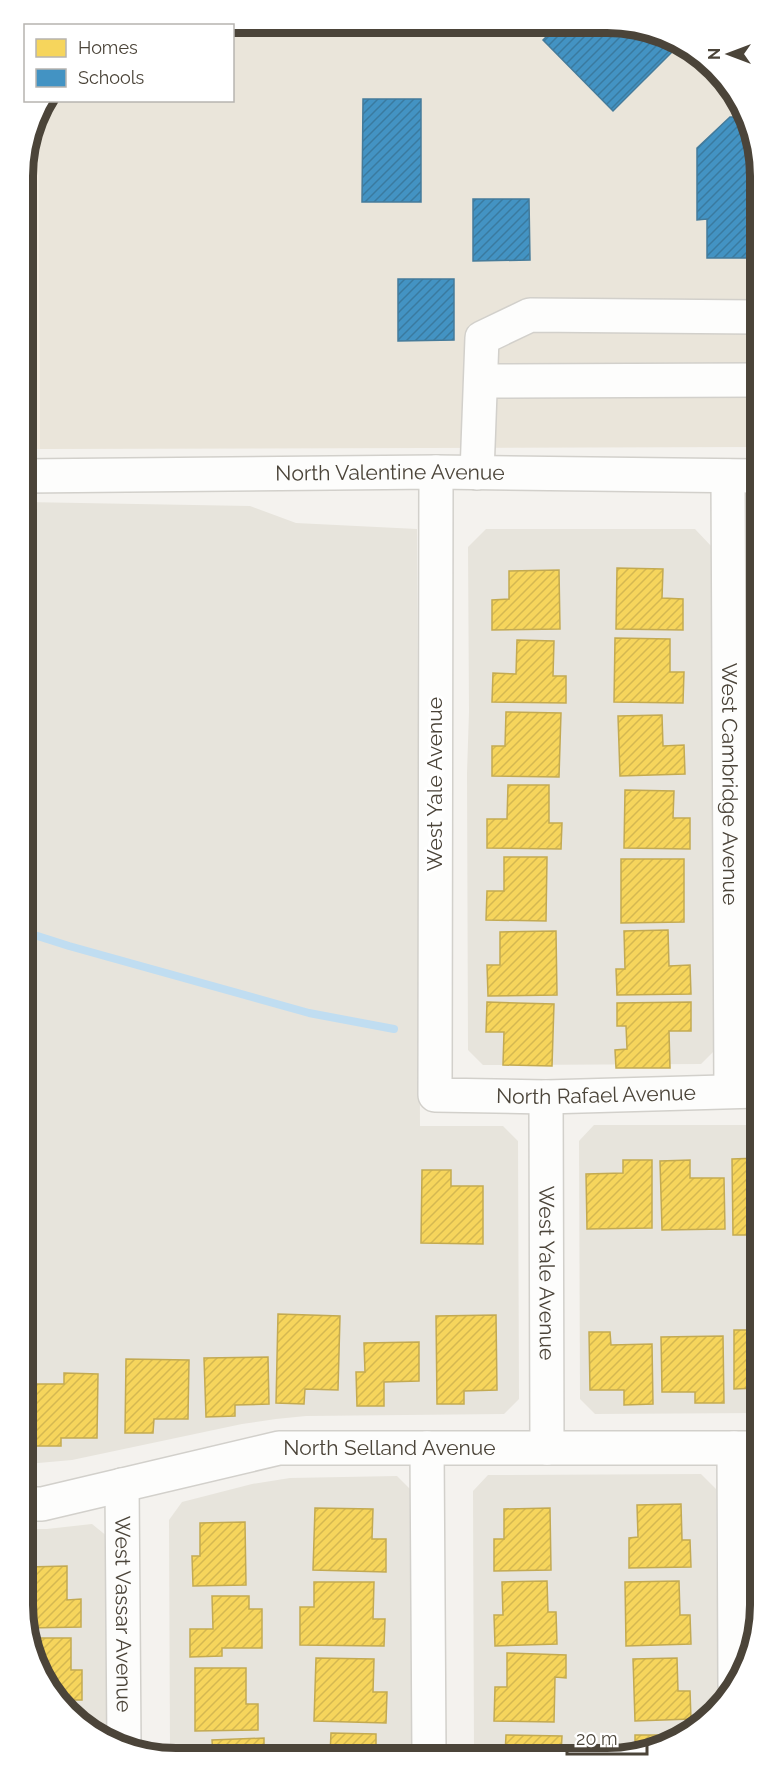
<svg xmlns="http://www.w3.org/2000/svg" width="783" height="1781" viewBox="0 0 783 1781" font-family="Raleway,sans-serif">
	<defs>
		<pattern id="homes-hatch" width="6" height="6" patternUnits="userSpaceOnUse" patternTransform="scale(1.5)"><rect width="6" height="6" fill="#f6d55c"/><path d="M-1 1l2-2M0 6l6-6M5 7l2-2" fill="none" stroke="#d4b851"/></pattern>
		<pattern id="schools-hatch" width="6" height="6" patternUnits="userSpaceOnUse" patternTransform="scale(1.5)"><rect width="6" height="6" fill="#4393c3"/><path d="M-1 1l2-2M0 6l6-6M5 7l2-2" fill="none" stroke="#3a7a9f"/></pattern>
	</defs>
	<rect width="100%" height="100%" fill="#f4f2ee"/>
	<g fill="#e7e4dc">
		<path d="M24,502L250,506L296,523L417,529L420,1126H503L518,1141L519,1399L504,1414L306,1416L276,1419L242,1424L72,1460L27,1464Z"/>
		<path d="M486,529H695L712,547L716,1049L701,1064L483,1065L468,1050L467,773L469,712L468,547Z"/>
		<path d="M594,1125H758L759,1413L595,1414L580,1399L579,1141Z"/>
		<path d="M701,1474L716,1489L718,1709L647,1753L474,1754L473,1491L488,1475Z"/>
		<path d="M397,1476L412,1491L413,1754L170,1755L169,1520L182,1502L252,1484L290,1478Z"/>
		<path d="M92,1524L108,1537L109,1737L75,1720L28,1645L27,1529H47Z"/>
	</g>
	<path fill="#f3ebdf" d="M38,110L40,449H24L23,166Z"/>
	<path fill="#eae5da" d="M176,23L636,25L708,61L755,136L756,447L40,449L38,109L44,100H232V26L161,25Z"/>
	<g fill="url(#homes-hatch)" stroke="#c3aa52" stroke-width="1.5">
		<path d="M617,568L663,569L662,598L683,599V630L616,629Z"/>
		<path d="M559,570L560,629L492,630V600L509,599V571Z"/>
		<path d="M615,638L670,639V672H684L683,703L614,702Z"/>
		<path d="M517,640L554,641L553,676H566V703L492,702L493,673L516,674Z"/>
		<path d="M506,712L561,713L559,777L492,776V746H505Z"/>
		<path d="M662,715L663,746L684,745L685,774L620,776L618,716Z"/>
		<path d="M508,785H549V823H562L561,849L487,848V819H507Z"/>
		<path d="M625,790L674,791L673,818H690V849L624,848Z"/>
		<path d="M504,857H547L546,921L486,920L487,891H504Z"/>
		<path d="M621,859H684V922L621,923Z"/>
		<path d="M668,930L669,966L690,965L691,994L617,995L616,969H625L624,931Z"/>
		<path d="M556,931L557,995L488,996L487,965H500V932Z"/>
		<path d="M487,1002L554,1004L552,1066L503,1065L504,1032H486Z"/>
		<path d="M691,1002V1031H669L670,1068H616L615,1050L627,1049L626,1026H617V1003Z"/>
		<path d="M759,1158V1235H733L732,1159Z"/>
		<path d="M623,1160H652V1228L587,1229L586,1174L623,1173Z"/>
		<path d="M690,1160V1178H724L725,1229L662,1230L660,1161Z"/>
		<path d="M422,1170H451V1186H483V1244L421,1243Z"/>
		<path d="M278,1314L340,1316L338,1390L305,1389L304,1404L276,1403Z"/>
		<path d="M496,1315L497,1390L464,1391V1404H437L436,1316Z"/>
		<path d="M734,1330H759V1388L734,1389Z"/>
		<path d="M589,1332H610L611,1345L652,1344L653,1404L624,1405V1390H590Z"/>
		<path d="M723,1336L724,1403H695V1392H662L661,1337Z"/>
		<path d="M419,1342V1381L384,1382V1406H357L356,1372H365L364,1343Z"/>
		<path d="M268,1357L269,1404L235,1405V1416L206,1417L204,1358Z"/>
		<path d="M126,1359L189,1360L188,1419H154L153,1433H125Z"/>
		<path d="M64,1373L98,1374L97,1438H61V1446H35L36,1384H64Z"/>
		<path d="M681,1504L682,1540H690L691,1567L629,1568V1538L638,1537L637,1505Z"/>
		<path d="M315,1508L373,1509L372,1539H386V1572L313,1570Z"/>
		<path d="M550,1508L551,1570L494,1571V1539H504V1509Z"/>
		<path d="M245,1522L246,1585L193,1586L192,1556H200V1523Z"/>
		<path d="M67,1566V1600L81,1599V1627L28,1628V1567Z"/>
		<path d="M547,1581L548,1612H556L557,1644L495,1646L494,1615H503L502,1582Z"/>
		<path d="M679,1581L680,1615H690L691,1644L626,1646L625,1582Z"/>
		<path d="M314,1582H374L373,1619H385L384,1646L300,1645V1607H314Z"/>
		<path d="M212,1596H249V1609H262V1648H222V1656L190,1657V1629H213Z"/>
		<path d="M28,1638H71V1670H82V1700H62L28,1645Z"/>
		<path d="M507,1653L566,1655V1678L555,1677L554,1722L494,1721L495,1687H507Z"/>
		<path d="M316,1658L374,1659L373,1692H387L386,1723L314,1721Z"/>
		<path d="M677,1658L678,1691H690L691,1719L635,1721L633,1659Z"/>
		<path d="M195,1668H246V1704H258V1730L195,1731Z"/>
		<path d="M331,1733L376,1734V1754L330,1755Z"/>
		<path d="M506,1735L562,1736L561,1754H505Z"/>
		<path d="M635,1735H676L647,1753H635Z"/>
		<path d="M264,1738V1755H213L212,1740Z"/>
	</g>
	<g fill="url(#schools-hatch)" stroke="#457b9a" stroke-width="1.5">
		<path d="M558,25H636L678,46L613,111L543,40Z"/>
		<path d="M363,99H421V202H362Z"/>
		<path d="M730,117H743L755,136L756,258H707V219L697,220V148Z"/>
		<path d="M473,199H529L530,260L473,261Z"/>
		<path d="M398,279H454V340L398,341Z"/>
	</g>
	<g fill="none" stroke-linecap="round" stroke-linejoin="round">
		<path stroke="#c0ddf1" stroke-width="8" d="M25,932L69,946L309,1013L394,1029"/>
		<g stroke="#d2d0cb" stroke-width="36">
			<g id="minor">
				<path d="M481,381L756,380"/>
				<path id="s1" d="M436,472L435,1095L546,1097L758,1091"/>
				<path d="M477,473L482,338L530,315L756,317"/>
				<path id="s2" d="M24,476L436,472L756,476"/>
				<path id="s3" d="M728,476L731,1091"/>
				<path id="s4" d="M546,1097L547,1448"/>
				<path d="M427,1448L429,1754"/>
				<path d="M734,1448L735,1685"/>
				<path id="s5" d="M122,1485L124,1745"/>
				<path id="s6" d="M27,1504H42L279,1448H760"/>
			</g>
		</g>
		<use href="#minor" stroke="#fdfdfc" stroke-width="33"/>
	</g>
	<g text-anchor="middle" stroke-width="6" stroke-linejoin="round" paint-order="stroke">
		<g font-size="21" fill="#4b4439" stroke="#fff">
			<text dy="7" stroke="none"><textPath href="#s2" startOffset="366">North Valentine Avenue</textPath></text>
			<text dy="7" stroke="none"><textPath href="#s3" startOffset="308">West Cambridge Avenue</textPath></text>
			<text transform="translate(435 784) rotate(-90)" y="7">West Yale Avenue</text>
			<text dy="7" stroke="none"><textPath href="#s1" startOffset="784">North Rafael Avenue</textPath></text>
			<text dy="7" stroke="none"><textPath href="#s4" startOffset="176">West Yale Avenue</textPath></text>
			<text dy="7" stroke="none"><textPath href="#s6" startOffset="369">North Selland Avenue</textPath></text>
			<text dy="7" stroke="none"><textPath href="#s5" startOffset="129">West Vassar Avenue</textPath></text>
		</g>
	</g>
	<path d="M0 0H783V1781H0ZM176 33H607A143 143 0 0 1 750 176V1605A143 143 0 0 1 607 1748H176A143 143 0 0 1 33 1605V176A143 143 0 0 1 176 33Z" fill="#fff" fill-rule="evenodd"/>
	<path fill="none" stroke="#4b4439" stroke-width="8" d="M176 33H607A143 143 0 0 1 750 176V1605A143 143 0 0 1 607 1748H176A143 143 0 0 1 33 1605V176A143 143 0 0 1 176 33Z"/>
	<rect x="24" y="24" width="210" height="78" fill="#ffffff" stroke="#b7b4b0" stroke-width="1.5"/>
	<rect x="36" y="39" width="30" height="18" fill="#f6d55c" stroke="#b7b4b0" stroke-width="1.5"/>
	<text x="78" y="54" font-size="18" fill="#4b4439">Homes</text>
	<rect x="36" y="69" width="30" height="18" fill="#4393c3" stroke="#b7b4b0" stroke-width="1.5"/>
	<text x="78" y="84" font-size="18" fill="#4b4439">Schools</text>
	<g transform="translate(729 54) rotate(270)" stroke="#ffffff" stroke-width="4.5" paint-order="stroke">
	<path d="M0-4.5L10 22L0 15L-10 22Z" fill="#4b4439"/>
	<text y="-9" font-size="16" font-weight="bold" text-anchor="middle" fill="#4b4439">N</text>
	</g>
	<path d="M567 1745v9h80v-9" fill="none" stroke="#4b4439" stroke-width="3"/>
	<text x="576" y="1745" font-size="18" fill="#4b4439" stroke="#ffffff" stroke-width="4.5" paint-order="stroke">20 m</text>
</svg>
